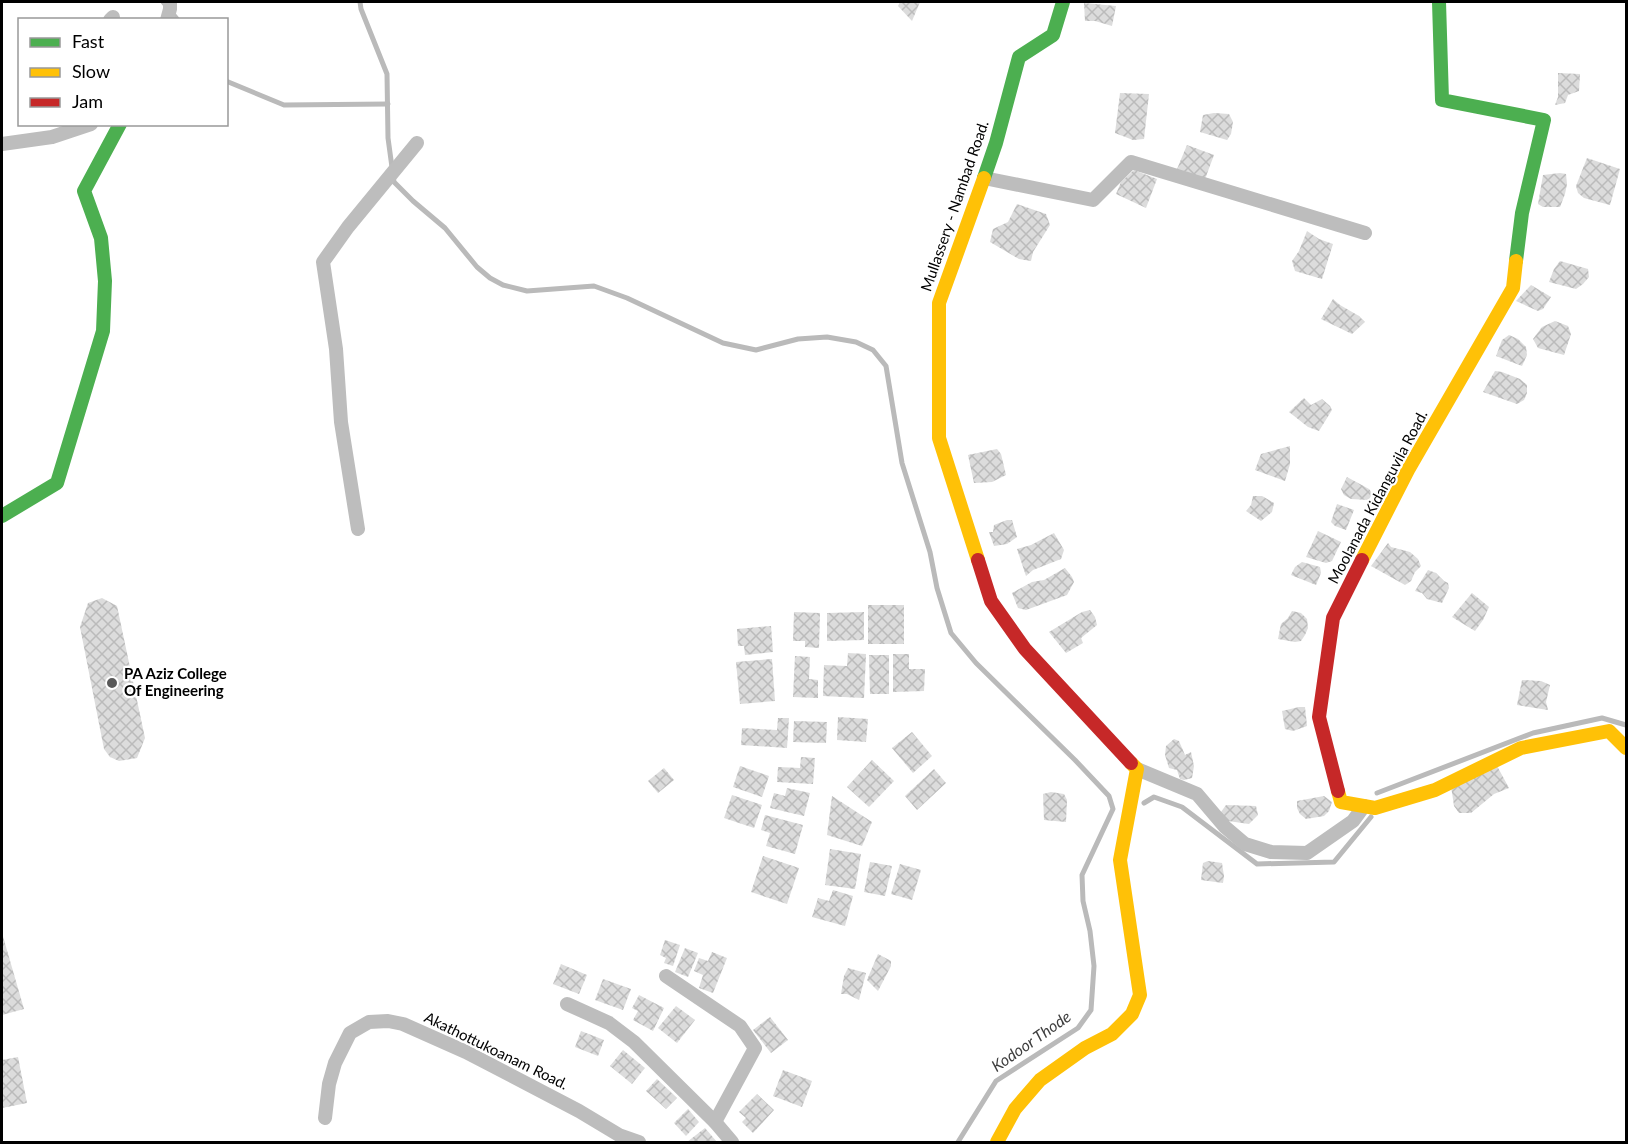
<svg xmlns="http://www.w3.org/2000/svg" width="1628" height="1144" viewBox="0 0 1628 1144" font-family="Lato,sans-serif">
	<defs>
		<pattern id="building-cross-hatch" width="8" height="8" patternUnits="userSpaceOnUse" patternTransform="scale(1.5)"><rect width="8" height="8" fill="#dcdcdc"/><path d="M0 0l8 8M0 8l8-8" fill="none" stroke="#bbb"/></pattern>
	</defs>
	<rect width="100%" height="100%" fill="#fff"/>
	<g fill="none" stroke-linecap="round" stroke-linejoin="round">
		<g stroke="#bababa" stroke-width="5">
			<path d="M163,2L178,20"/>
			<path d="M360,2L361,9L387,74L388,138L394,182L413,201L445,228L477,267L490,278L503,285L527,291L594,286L627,298L723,343L756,350L798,339L827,337L856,342L873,350L886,366L902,463L930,552L937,588L951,633L976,663L1075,760L1109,796L1113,809L1082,875L1083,901L1090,931L1094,966L1091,1010L1078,1028L996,1081L958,1142"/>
			<path d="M226,81L284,105L388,104"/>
			<path d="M1377,793L1533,733L1602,718L1626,725"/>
			<path d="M1144,803L1154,797L1182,807L1257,864L1334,862L1371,817"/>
		</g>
	</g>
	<g fill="url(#building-cross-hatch)">
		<path d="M900,2H920L912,21L898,6Z"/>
		<path d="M1084,3L1116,6L1112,26L1095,21H1085Z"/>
		<path d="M1558,73L1580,74L1579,91L1568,95L1565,103L1555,105L1558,97Z"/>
		<path d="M1120,93L1149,94L1144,139L1133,140L1115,133Z"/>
		<path d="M1214,113L1229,114L1233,122L1231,134L1227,140L1200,132L1203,115Z"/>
		<path d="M1187,145L1214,155L1205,179L1177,169Z"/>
		<path d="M1587,158L1620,169L1610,205L1584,198L1578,193L1576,186Z"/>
		<path d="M1134,170L1157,179L1146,208L1116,194L1121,182Z"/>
		<path d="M1560,173L1566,174L1567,184L1565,194L1560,207H1543L1538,204L1543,175Z"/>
		<path d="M1017,204L1046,214L1050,225L1033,252L1031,261L1019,259L990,242L993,229L1008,222Z"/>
		<path d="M1307,231L1319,239L1333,244L1322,279L1295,271L1292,261L1299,251Z"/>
		<path d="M1560,261L1588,269L1589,277L1583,284L1576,289L1549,282L1554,269Z"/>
		<path d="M1531,285L1551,297L1543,309L1538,311L1516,301Z"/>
		<path d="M1333,299L1340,305L1359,316L1365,322L1352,334L1321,319Z"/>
		<path d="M1555,321L1568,326L1571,334L1564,355L1538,348L1533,339L1542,327Z"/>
		<path d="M1509,335L1518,339L1526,347L1527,355L1522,366L1496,356L1502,340Z"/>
		<path d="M1495,371L1502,372L1520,379L1527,385V393L1524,400L1517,404L1483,392Z"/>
		<path d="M1304,398L1311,405L1322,399L1330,406L1332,410L1319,431L1308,427L1289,412Z"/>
		<path d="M1290,446V464L1285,481L1255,470L1261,454Z"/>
		<path d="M997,449L1001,454L1006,475L992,482L974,483L968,455Z"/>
		<path d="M1347,477L1369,489L1372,493L1369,500L1351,499L1344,495L1341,489Z"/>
		<path d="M1253,496H1262L1274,503L1272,512L1261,521L1246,511L1251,505Z"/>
		<path d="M1337,504L1354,510L1346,530L1335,526L1331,522Z"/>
		<path d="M1007,520H1012L1017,537L1007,544L994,546L989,532H993L994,525Z"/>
		<path d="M1318,531L1341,542L1332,561L1326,563L1306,557Z"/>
		<path d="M1054,533L1064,550L1061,559L1033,570L1026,576L1017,549L1031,545Z"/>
		<path d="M1388,543L1391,547L1410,552L1418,559L1421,566L1415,572L1411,581L1405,585L1371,566Z"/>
		<path d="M1302,562L1320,567L1321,573L1316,585L1291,575L1295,567Z"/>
		<path d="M1065,568L1072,577L1074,582L1067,595L1026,610L1018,608L1012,593L1032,582L1044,580Z"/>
		<path d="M1428,570L1436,573L1444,581L1448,583L1449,588L1442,603L1427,599L1422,593L1415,591Z"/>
		<path d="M1472,593L1489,607L1483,620L1475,631L1452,617Z"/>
		<path d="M102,598L117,606L145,738L137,758L119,761L110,757L104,749L80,627L88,603Z"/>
		<rect x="868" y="605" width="36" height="39"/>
		<path d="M1090,610L1095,617L1097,625L1081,638L1083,643L1066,653L1049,632L1082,612Z"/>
		<path d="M1292,611L1301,613L1307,619L1308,628L1305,635L1301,641L1295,642L1278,639L1281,624L1288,618Z"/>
		<path d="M794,612L820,613L819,648L805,647V641H793Z"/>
		<path d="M864,612V640L827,641V613Z"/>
		<path d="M771,626L773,652L745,655L744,646H738L737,629Z"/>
		<path d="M848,653L866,654L864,698L823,696L824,665L847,666Z"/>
		<path d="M893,654H909V669H925L924,691L893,692Z"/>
		<path d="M869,655H889V694H870Z"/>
		<path d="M795,656L810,657L809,679L818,680V698L793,697Z"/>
		<path d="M772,659L775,701L740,704L736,662Z"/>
		<path d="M1522,680L1541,681L1550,685L1546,702L1548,710L1517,705Z"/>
		<path d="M1299,707H1305L1307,726L1293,731L1285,729L1282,711Z"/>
		<path d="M838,717L868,719L866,742L837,740Z"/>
		<path d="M778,718H789L787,748L741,745L742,728L777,730Z"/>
		<path d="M794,721L827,722L826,743L793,742Z"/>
		<path d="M912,732L932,756L913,773L892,748Z"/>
		<path d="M1174,739L1179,741L1185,755L1191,752L1194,766L1192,778L1184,780L1180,779L1177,770L1169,768L1165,755L1166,746Z"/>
		<path d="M801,757L815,758L813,784L777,782L778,767L800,768Z"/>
		<path d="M872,760L894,781L869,807L847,787Z"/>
		<path d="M1496,764L1509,788L1494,794L1471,813H1459L1454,806L1451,786Z"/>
		<path d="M740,766L769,776L762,797L733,787Z"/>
		<path d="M664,768L674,780L658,793L648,781Z"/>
		<path d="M934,769L946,783L917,810L905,796Z"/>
		<path d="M787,788L810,793L804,816L770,808L774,793L785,796Z"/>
		<path d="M1051,792L1064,794L1067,800L1066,822L1044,820L1043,794Z"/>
		<path d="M732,795L762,805L754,828L724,818Z"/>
		<path d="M832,796L872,822L862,846L827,835Z"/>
		<path d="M1324,796L1332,802L1329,811L1324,816L1306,819L1300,814L1297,808V801Z"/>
		<path d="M1226,805L1256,806L1258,815L1249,824L1221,820V812Z"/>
		<path d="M765,815L803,825L795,854L766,846L770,833L761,830Z"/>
		<path d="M830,849L861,854L855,889L825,885Z"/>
		<path d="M763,856L799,868L787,904L751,892Z"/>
		<path d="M1208,861L1222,863L1224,876L1223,883L1201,880L1203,863Z"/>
		<path d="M870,862L892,866L885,896L864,892Z"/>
		<path d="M900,864L921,870L912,900L891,894Z"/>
		<path d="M833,890L853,896L845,926L812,917L818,898L829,901Z"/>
		<path d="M2,933L24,1009L2,1015Z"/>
		<path d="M665,940L680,945L673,966L664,963L666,958L660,955Z"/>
		<path d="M685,948L698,953L688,977L675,972Z"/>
		<path d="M712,952L727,958L713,993L699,988L703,975L694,971L699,958L708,961Z"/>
		<path d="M878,954L891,961V966L878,991L867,980Z"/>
		<path d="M561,964L587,975L579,994L553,984Z"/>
		<path d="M848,968L866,973L859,1000L847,994H841L844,976Z"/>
		<path d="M603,979L631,989L623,1010L595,1000Z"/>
		<path d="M639,995L664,1008L653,1031L633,1020L638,1011L632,1008Z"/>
		<path d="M676,1006L695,1020L677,1043L658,1028Z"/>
		<path d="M770,1017L788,1040L771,1053L753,1030Z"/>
		<path d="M581,1031L604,1040L598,1056L575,1047Z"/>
		<path d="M623,1050L645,1068L632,1084L610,1066Z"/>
		<path d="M18,1057L27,1103L2,1108V1060Z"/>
		<path d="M783,1070L812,1081L802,1107L773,1096Z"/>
		<path d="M657,1079L677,1098L666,1109L646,1091Z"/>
		<path d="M757,1094L774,1110L753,1133L742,1122L746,1118L739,1112Z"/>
		<path d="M688,1109L699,1122L686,1136L674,1123Z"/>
		<path d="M705,1128L717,1142H687Z"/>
	</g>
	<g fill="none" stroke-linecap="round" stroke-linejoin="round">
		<g stroke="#bdbdbd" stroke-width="14">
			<path d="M110,20L113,17"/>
			<path d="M167,20L170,9V2"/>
			<path d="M2,144L52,137L91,124"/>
			<path d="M984,178L1093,200L1131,162L1365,233"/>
			<path d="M358,529L341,422L336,349L323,262L348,227L417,143"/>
			<path d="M1137,769L1197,794L1225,827L1245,844L1271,852L1307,853L1353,821L1364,806"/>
			<path d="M666,976L740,1026L755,1048L715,1122"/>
			<path d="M567,1004L609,1023L634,1042L715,1122L732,1142"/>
			<path d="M325,1118L329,1084L335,1063L350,1033L369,1022L388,1021L403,1024L466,1052L579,1111L619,1135L639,1142"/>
		</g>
		<g stroke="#4caf50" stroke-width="14">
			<path d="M1439,2L1442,100L1544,120L1522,213L1516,261"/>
			<path d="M984,178L996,143L1019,57L1053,35L1063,2"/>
			<path d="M2,516L57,483L103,331L105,281L101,238L84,191L120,124"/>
		</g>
		<g stroke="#ffc107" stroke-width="14">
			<path d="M978,560L939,438V303L984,178"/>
			<path d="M1362,560L1408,470L1513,288L1516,261"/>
			<path d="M1338,791L1341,802L1375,808L1435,790L1521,748L1609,731L1626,748"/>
			<path d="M997,1142L1015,1109L1040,1080L1085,1048L1112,1034L1132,1014L1140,995L1120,860L1137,769L1131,763"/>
		</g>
		<g stroke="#c62828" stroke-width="14">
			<path d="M978,560L991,601L1025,649L1131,763"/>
			<path d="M1338,791L1319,717L1333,618L1362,560"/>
		</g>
	</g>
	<circle fill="#595959" stroke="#fff" stroke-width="2" cx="112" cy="683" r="6"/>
	<g text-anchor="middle" stroke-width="4.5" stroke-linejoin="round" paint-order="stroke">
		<g font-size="15" fill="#000" stroke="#fff">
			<text transform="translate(955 206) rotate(-71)" y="5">Mullassery - Nambad Road.</text>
			<text transform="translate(1378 497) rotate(-62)" y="5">Moolanada Kidanguvila Road.</text>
			<text transform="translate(496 1051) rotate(26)" y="5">Akathottukoanam Road.</text>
		</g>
		<g font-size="15" font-weight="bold" fill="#000" stroke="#fff" text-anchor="start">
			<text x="124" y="679">PA Aziz College<tspan x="124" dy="17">Of Engineering</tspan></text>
		</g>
		<g font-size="16" font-style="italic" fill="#3e3e3e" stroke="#fff">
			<text transform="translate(1031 1041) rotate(-35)" y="6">Kodoor Thode</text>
		</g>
	</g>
	<rect width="1628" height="1144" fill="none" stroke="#000000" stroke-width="6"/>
	<rect x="18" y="18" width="210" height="108" fill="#ffffff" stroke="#999999" stroke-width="1.5"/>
	<rect x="30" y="38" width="30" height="9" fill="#4caf50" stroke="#999999" stroke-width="1.5"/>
	<text x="72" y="48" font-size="18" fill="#000000">Fast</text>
	<rect x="30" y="68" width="30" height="9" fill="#ffc107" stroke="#999999" stroke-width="1.5"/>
	<text x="72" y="78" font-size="18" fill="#000000">Slow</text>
	<rect x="30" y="98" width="30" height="9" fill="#c62828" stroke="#999999" stroke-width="1.5"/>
	<text x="72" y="108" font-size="18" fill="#000000">Jam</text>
</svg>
